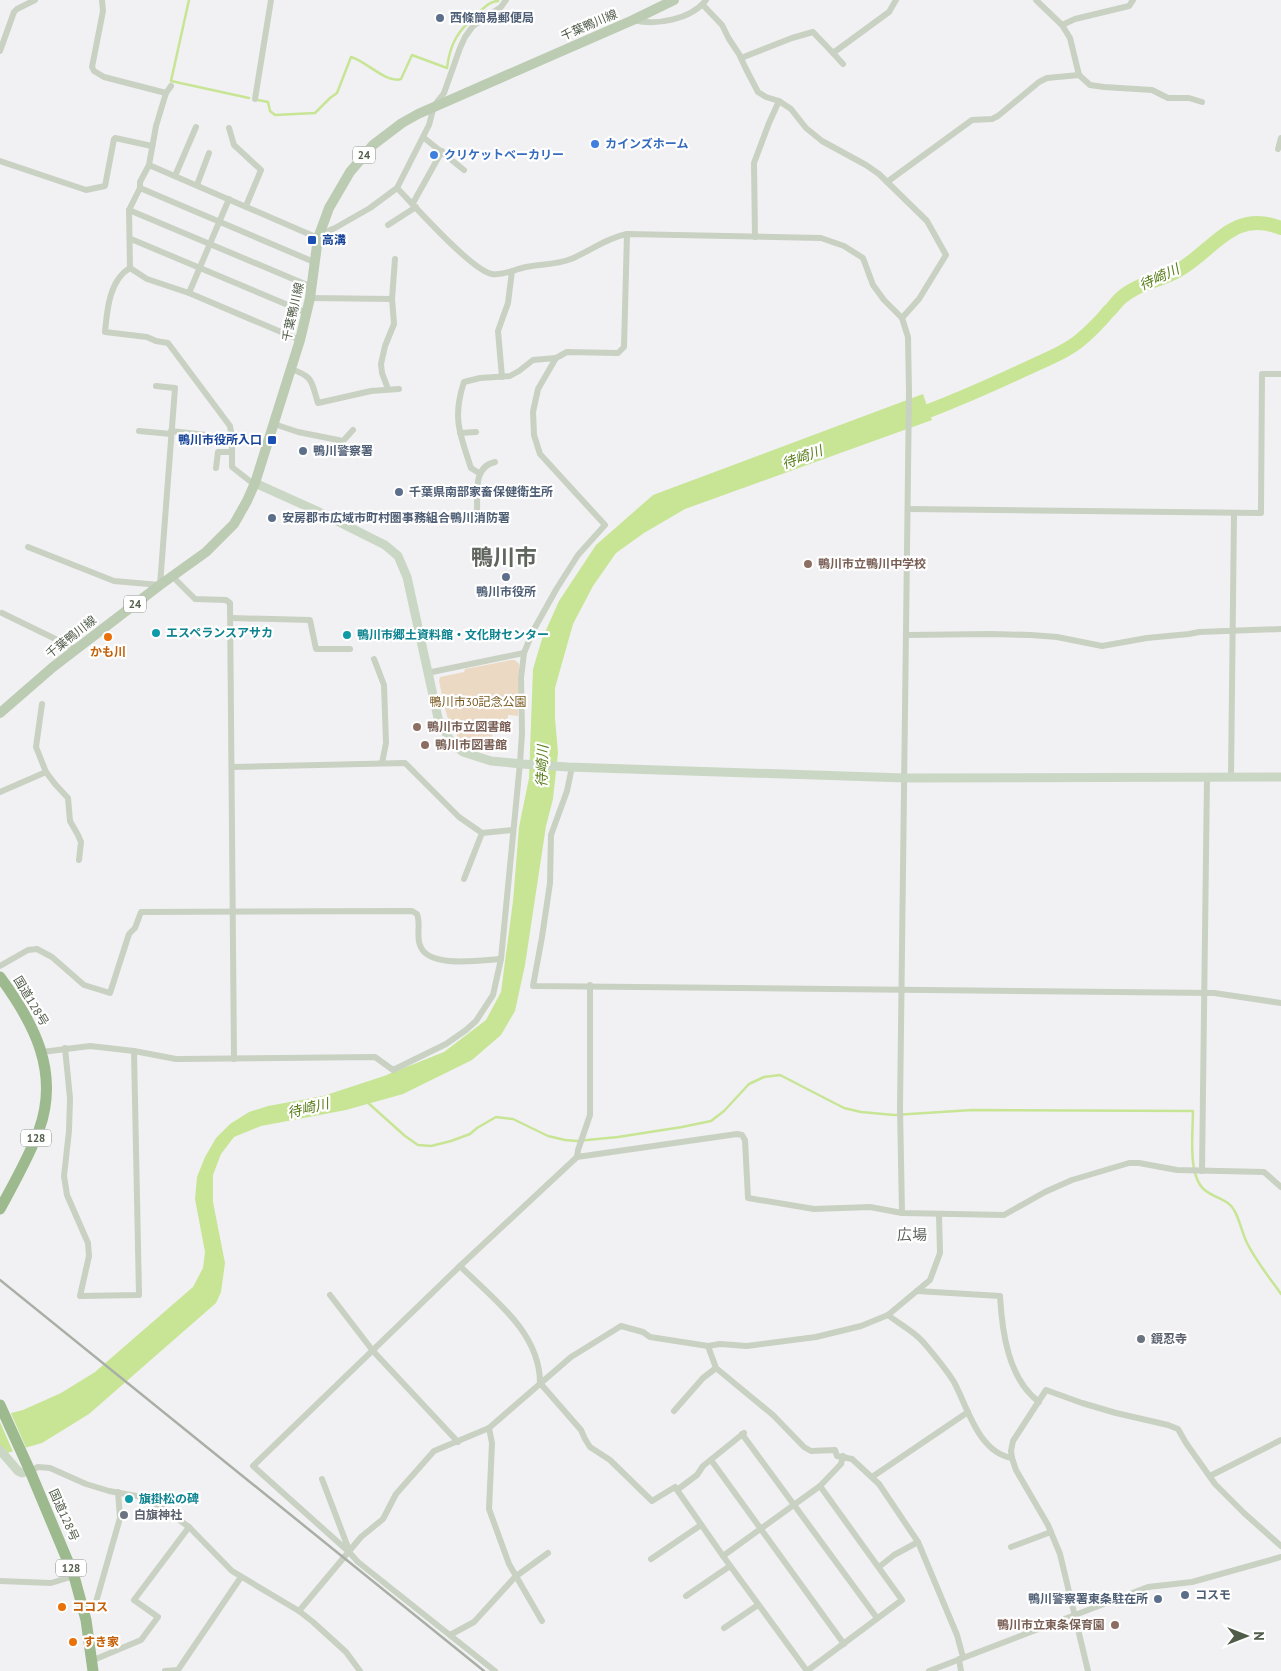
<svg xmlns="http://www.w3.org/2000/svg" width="1281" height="1671" viewBox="0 0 1281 1671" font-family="'PT Sans','Noto Sans JP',sans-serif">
	<rect width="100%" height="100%" fill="#f1f1f3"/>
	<path fill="#ecd9c4" d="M511,660H515L519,664L518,716L508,715L507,730L493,731L490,753C449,747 446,714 439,681L440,677L464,672L465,669Z"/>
	<path fill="#c7e595" d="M923,394L932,420L685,509L644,533L616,553L593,586L573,624L555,688V718L558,753L553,799L546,826L525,965L515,1011L501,1035L472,1060L403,1094L346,1110L261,1126L234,1137L221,1154L213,1175V1202L225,1263L221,1292L216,1303L89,1414L42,1443L0,1455V1416L23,1410L61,1393L95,1372L193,1287L203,1268L205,1252L195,1199L197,1177L205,1157L216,1138L230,1124L249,1112L268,1106L323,1096L384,1076L444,1052L486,1020L501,992L513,901L519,827L529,778L533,669L542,639L559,601L596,545L653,495Z"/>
	<path fill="#f1f1f3" d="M10,1411L27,1450L14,1454L0,1422V1414Z"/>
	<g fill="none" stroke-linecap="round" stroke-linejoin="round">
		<g stroke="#c7e595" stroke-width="2.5">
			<path d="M189,0L171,81L249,98"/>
			<path d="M258,100L268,102L270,111L275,115L315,113L330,98L337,93L351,57C366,61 387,84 401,79L412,55L447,68C450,42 459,30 478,13C484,8 490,1 498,1"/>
			<path d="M366,1101L405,1136L418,1145L431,1146L451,1141L470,1134L477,1128L496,1117L513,1119L548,1136L565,1140L577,1141L618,1137L682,1127L711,1121L724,1111L749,1084L764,1077L780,1075L844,1108L861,1112L894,1115L972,1110L1193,1111C1193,1133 1187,1178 1206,1191C1215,1198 1229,1200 1234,1210C1240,1220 1242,1233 1247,1243C1256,1261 1269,1277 1281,1294"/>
		</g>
		<path stroke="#c7e595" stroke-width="14" d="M912,417C952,403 989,386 1028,368C1042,361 1059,355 1072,346C1082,340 1100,322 1108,312C1113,308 1116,302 1121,298C1137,283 1161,281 1179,270C1215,249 1233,209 1281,228"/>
		<g stroke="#c9d1c3" stroke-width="6">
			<path d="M102,0L103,11L92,67L94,71L104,77L166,93"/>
			<path d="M1036,0L1062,25L1070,38L1079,75L1090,85L1104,87L1152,90L1168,98H1189L1202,102"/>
			<path d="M703,5L722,25L729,39L739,54L746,69L758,92L766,97L779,101L791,109L806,128L822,141L866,165L879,174L927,221L946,255L919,299L902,318"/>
			<path d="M634,20C656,26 692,19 706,0"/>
			<path d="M1062,25L1075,19L1129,6L1133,0"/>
			<path d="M0,51L14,12L17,9L35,0"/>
			<path d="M833,53L843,64"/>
			<path d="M741,58L792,38L813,32L833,53L889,12L896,0"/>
			<path d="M171,86L166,93L156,126L149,165L140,182V188L129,210L130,268C109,280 107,311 105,332L147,337L156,341L168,343L230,426L232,438V467L251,482L255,483"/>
			<path d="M255,99L271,0"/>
			<path d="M229,128L234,145L261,170L246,206"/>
			<path d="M423,137L464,170"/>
			<path d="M1278,149L1281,138"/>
			<path d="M0,161L86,190L105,186L114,139L115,138L152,146"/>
			<path d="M149,165L318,238"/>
			<path d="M175,176L196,127"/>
			<path d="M887,182L972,120L992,119L998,116L1039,82L1047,78L1079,75"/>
			<path d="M197,185L209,153"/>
			<path d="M140,188L314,262"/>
			<path d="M397,188C414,205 472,271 492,274C504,276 515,269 526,267C541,264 556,265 571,259C590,251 606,238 627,234L821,238L844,246L863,258L873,285L884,300L902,318L908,337L909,392L900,1108L902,1213"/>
			<path d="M413,203L442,151"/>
			<path d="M129,210L312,287"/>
			<path d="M388,225L416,207"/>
			<path d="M320,230L328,231L335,228L370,208L397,188L429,125L434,106L444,93L460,48L465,37L473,26L501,7L506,0"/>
			<path d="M755,237L754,163L769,123L779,101"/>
			<path d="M131,239L307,313"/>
			<path d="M130,268L147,279L189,293L300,340"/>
			<path d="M189,293L229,199"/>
			<path d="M310,298L392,299"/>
			<path d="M291,369C314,377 311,381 318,403L371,391L399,389"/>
			<path d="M502,377L498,331L508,303L512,271"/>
			<path d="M388,389L382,373L381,364L385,346L394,324L392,299L395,259"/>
			<path d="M274,424L298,432L343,441L353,430"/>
			<path d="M139,431L171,434"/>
			<path d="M171,431L207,435"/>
			<path d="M460,433L476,432"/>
			<path d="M216,468L218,452H231"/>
			<path d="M479,473L471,468C460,434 452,418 464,382L480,378L510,376L519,371L533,360L556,358"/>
			<path d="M458,488H478"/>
			<path d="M908,509L1261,513L1262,374H1281"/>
			<path d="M477,513C478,495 472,467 495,462"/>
			<path d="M28,547L114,581L160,585L175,388L156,386"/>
			<path d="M172,576L195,599L226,600L230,603L234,1059"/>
			<path d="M2,613L76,649"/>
			<path d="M231,618L310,620L316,649H350"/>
			<path d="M906,635L991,634L1031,635L1057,637L1102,646L1147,638L1189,634L1199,632L1281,629"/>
			<path d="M374,659L384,685L386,743L382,763"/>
			<path d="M427,673L524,653"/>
			<path d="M42,704L36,747L46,772L55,784L68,798L70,821L78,835L81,842L79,860"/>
			<path d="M232,767L405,763L459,817L482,833L513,830"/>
			<path d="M572,767L567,791L551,835L550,883L542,937L533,986L1214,993L1281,1003"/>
			<path d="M1231,777L1234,513"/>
			<path d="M0,792L46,772"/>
			<path d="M464,879L482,833"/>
			<path d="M0,966L28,950L37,949L52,957L84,985L110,993L129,934L135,928L141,912L412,911L417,914C421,924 416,935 420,945C427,969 482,960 501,959"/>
			<path d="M65,1048L70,1098L69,1131L64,1176L67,1195L88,1243L89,1256L80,1296L139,1295L134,1051"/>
			<path d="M42,1052L90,1046L134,1051L176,1059L375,1057L393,1070L446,1044L466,1030L476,1021L493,995L501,959L520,763L522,733L521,678L524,653L533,631L557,588L578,555L605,525L540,454L534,435L533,412L538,389L556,358L567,352L618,353L624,347L627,234"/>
			<path d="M577,1157L578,1150L590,1115V985"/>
			<path d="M1202,1171L1207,777"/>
			<path d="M460,1266C493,1299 540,1332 540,1383L581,1430L585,1439L590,1447L610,1460L652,1501L675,1487L723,1556L807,1671L902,1600L820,1486"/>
			<path d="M917,1291L1000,1296C1002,1331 1008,1379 1039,1402"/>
			<path d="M330,1295L373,1351L458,1442"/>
			<path d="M888,1315C899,1324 914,1331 924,1343C934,1355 946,1369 954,1382C968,1408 978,1452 1012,1458"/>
			<path d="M708,1346L716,1368L773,1415L804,1447L811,1451L835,1450L837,1456L852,1459L879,1484L918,1542L957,1635L963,1657"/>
			<path d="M674,1411L703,1378L716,1368"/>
			<path d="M489,1428L492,1443L489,1509L509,1564L542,1621"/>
			<path d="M742,1434L877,1618"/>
			<path d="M711,1460L844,1644"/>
			<path d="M30,1471L38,1467L50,1468L86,1484L109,1491L142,1497L161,1507L189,1527L232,1571L299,1611L313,1622L346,1652L360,1671"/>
			<path d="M1210,1476L1281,1440"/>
			<path d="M872,1477L968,1412"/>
			<path d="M322,1479L349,1550"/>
			<path d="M677,1490L697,1475L703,1466L744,1433"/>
			<path d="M1011,1547L1051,1532"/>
			<path d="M723,1556L820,1486L841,1464L843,1456"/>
			<path d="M651,1559L701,1525"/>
			<path d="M879,1567L894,1555L918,1542"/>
			<path d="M0,1581L51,1583L74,1576"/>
			<path d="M686,1596L730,1566"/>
			<path d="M96,1602L120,1518L118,1492"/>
			<path d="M299,1611L361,1537L383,1519L396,1494L434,1451L489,1428L571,1357L621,1326L643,1332L650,1337L708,1346L720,1344L747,1346L816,1337L861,1326L888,1315L930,1280L940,1253L939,1215"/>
			<path d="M724,1628L758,1605"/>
			<path d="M450,1635L474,1622L515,1577L548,1553"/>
			<path d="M959,1659L961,1671"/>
			<path d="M91,1661L141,1640L158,1617L134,1600L189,1527"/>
			<path d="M165,1671L178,1670L182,1664L241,1577"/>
			<path d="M495,1671L358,1562L349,1552L253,1466L460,1266L577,1157L737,1134L742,1135L745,1140L748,1198L814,1209L870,1207L902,1213L1004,1215L1045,1192L1072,1180L1129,1163H1139L1177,1170L1264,1172L1281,1187"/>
			<path d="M929,1671L1148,1587L1192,1582L1281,1557"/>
			<path d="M1088,1671L1060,1554L1048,1525L1016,1470L1012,1458L1011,1451L1013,1441L1046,1390L1082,1403L1116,1413L1168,1425L1178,1429L1186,1443L1215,1484L1244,1513L1281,1546"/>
		</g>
		<g stroke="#cbd7c5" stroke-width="9">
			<path d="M255,483L315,510L385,545L398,556L407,577L438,718L448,737L454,745L463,752L491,761L522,764L568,767L905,778L1281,777"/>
			<path d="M0,1450L18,1471L22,1473L30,1471"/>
		</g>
		<path stroke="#bcccb3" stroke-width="10" d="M0,713L53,667L160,585L206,552L234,524L247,501L255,483L300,340L310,298L318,238L329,208L350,172L373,145L402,123L418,114L633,20L674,0"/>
		<g stroke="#9cba8d" stroke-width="11">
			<path d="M0,977C34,1023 60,1072 39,1130C29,1157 14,1183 0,1209"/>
			<path d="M0,1405L30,1471L74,1576L86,1620L93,1671"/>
		</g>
		<path stroke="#a9afa6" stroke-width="2.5" d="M0,1280L484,1671"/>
	</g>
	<g fill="#5c6f8a" stroke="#fff" stroke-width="2">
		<circle cx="440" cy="18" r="5"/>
		<circle cx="303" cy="451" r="5"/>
		<circle cx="399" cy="492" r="5"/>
		<circle cx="272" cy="518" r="5"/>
		<circle cx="506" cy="577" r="5"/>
		<circle cx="1185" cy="1595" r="5"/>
		<circle cx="1158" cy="1599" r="5"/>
	</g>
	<g fill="#3f7fe0" stroke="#fff" stroke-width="2">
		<circle cx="595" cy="144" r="5"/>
		<circle cx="434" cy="155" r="5"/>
	</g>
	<g fill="#1a4fb4" stroke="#fff" stroke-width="2">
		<rect x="307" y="235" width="10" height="10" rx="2.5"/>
		<rect x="267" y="435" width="10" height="10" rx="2.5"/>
	</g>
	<g fill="#8d6e63" stroke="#fff" stroke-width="2">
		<circle cx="808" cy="564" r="5"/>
		<circle cx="417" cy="727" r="5"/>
		<circle cx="425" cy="745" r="5"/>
		<circle cx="1115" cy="1625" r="5"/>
	</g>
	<g fill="#0f9aa8" stroke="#fff" stroke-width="2">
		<circle cx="156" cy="633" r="5"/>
		<circle cx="347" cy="635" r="5"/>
		<circle cx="129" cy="1499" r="5"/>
	</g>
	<g fill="#e8710a" stroke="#fff" stroke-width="2">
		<circle cx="108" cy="637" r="5"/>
		<circle cx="62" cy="1607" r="5"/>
		<circle cx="73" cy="1642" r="5"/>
	</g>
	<g fill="#6b7280" stroke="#fff" stroke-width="2">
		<circle cx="1141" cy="1339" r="5"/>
		<circle cx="124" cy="1515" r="5"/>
	</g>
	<g text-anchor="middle" stroke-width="4.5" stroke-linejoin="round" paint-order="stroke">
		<g fill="#fff" stroke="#858d80" stroke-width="1">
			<rect x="353" y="146.5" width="22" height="17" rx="4"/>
			<rect x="124" y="595.5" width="22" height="17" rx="4"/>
			<rect x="21" y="1129.5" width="30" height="17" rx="4"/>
			<rect x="56" y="1559.5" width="30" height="17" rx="4"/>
		</g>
		<g font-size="11" font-weight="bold" fill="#515c4a">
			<text x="364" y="159">24</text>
			<text x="135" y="608">24</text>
			<text x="36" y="1142">128</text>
			<text x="71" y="1572">128</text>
		</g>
		<g font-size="12" font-weight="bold" fill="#4e5e75" stroke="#fff" text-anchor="start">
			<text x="450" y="22">西條簡易郵便局</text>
			<text x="313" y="455">鴨川警察署</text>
			<text x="409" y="496">千葉県南部家畜保健衛生所</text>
			<text x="282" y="522">安房郡市広域市町村圏事務組合鴨川消防署</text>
			<text x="506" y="596" text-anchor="middle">鴨川市役所</text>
			<text x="1195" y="1599">コスモ</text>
			<text x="1148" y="1603" text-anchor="end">鴨川警察署東条駐在所</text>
		</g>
		<g font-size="12" fill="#515c4a" stroke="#fff">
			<text transform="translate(589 25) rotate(-23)" y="4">千葉鴨川線</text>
			<text transform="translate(293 312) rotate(-77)" y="4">千葉鴨川線</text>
			<text transform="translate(71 637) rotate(-38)" y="4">千葉鴨川線</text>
			<text transform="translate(31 1001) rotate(59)" y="4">国道128号</text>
			<text transform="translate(64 1515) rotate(66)" y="4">国道128号</text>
		</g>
		<g font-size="12" font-weight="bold" fill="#366cbe" stroke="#fff" text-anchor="start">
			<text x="605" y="148">カインズホーム</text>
			<text x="444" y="159">クリケットベーカリー</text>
		</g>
		<g font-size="12" font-weight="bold" fill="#164399" stroke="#fff" text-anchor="start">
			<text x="322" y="244">高溝</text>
			<text x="262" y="444" text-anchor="end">鴨川市役所入口</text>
		</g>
		<g font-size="12" font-weight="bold" fill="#785e54" stroke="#fff" text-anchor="start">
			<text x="818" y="568">鴨川市立鴨川中学校</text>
			<text x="427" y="731">鴨川市立図書館</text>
			<text x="435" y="749">鴨川市図書館</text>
			<text x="1105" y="1629" text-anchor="end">鴨川市立東条保育園</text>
		</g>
		<g font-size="12" font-weight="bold" fill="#0d838f" stroke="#fff" text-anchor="start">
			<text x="166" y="637">エスペランスアサカ</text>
			<text x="357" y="639">鴨川市郷土資料館・文化財センター</text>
			<text x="139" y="1503">旗掛松の碑</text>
		</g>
		<g font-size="12" font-weight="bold" fill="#c56008" stroke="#fff" text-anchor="start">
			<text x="108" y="656" text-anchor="middle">かも川</text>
			<text x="72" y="1611">ココス</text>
			<text x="83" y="1646">すき家</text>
		</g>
		<g font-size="12" fill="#785a20" stroke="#fff">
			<text x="478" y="706">鴨川市30記念公園</text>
		</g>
		<g font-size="12" font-weight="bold" fill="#5b616d" stroke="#fff" text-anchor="start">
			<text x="1151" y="1343">鏡忍寺</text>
			<text x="134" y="1519">白旗神社</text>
		</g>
		<g font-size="14" font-style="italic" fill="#587c18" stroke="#fff">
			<text transform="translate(1159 277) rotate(-25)" y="5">待崎川</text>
			<text transform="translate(802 457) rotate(-20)" y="5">待崎川</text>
			<text transform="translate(542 766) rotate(-88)" y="5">待崎川</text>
			<text transform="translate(308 1108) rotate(-14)" y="5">待崎川</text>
		</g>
		<g font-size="15" fill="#60655e" stroke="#fff">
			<text x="912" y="1240">広場</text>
		</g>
		<g font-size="22" font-weight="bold" fill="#60655e" stroke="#fff">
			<text x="504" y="565">鴨川市</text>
		</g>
	</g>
	<g transform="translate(1246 1636) rotate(90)" stroke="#ffffff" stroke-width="4" paint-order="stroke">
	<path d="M0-4L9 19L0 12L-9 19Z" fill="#515c4a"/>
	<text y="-8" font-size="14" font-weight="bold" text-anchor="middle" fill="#515c4a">N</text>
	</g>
</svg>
